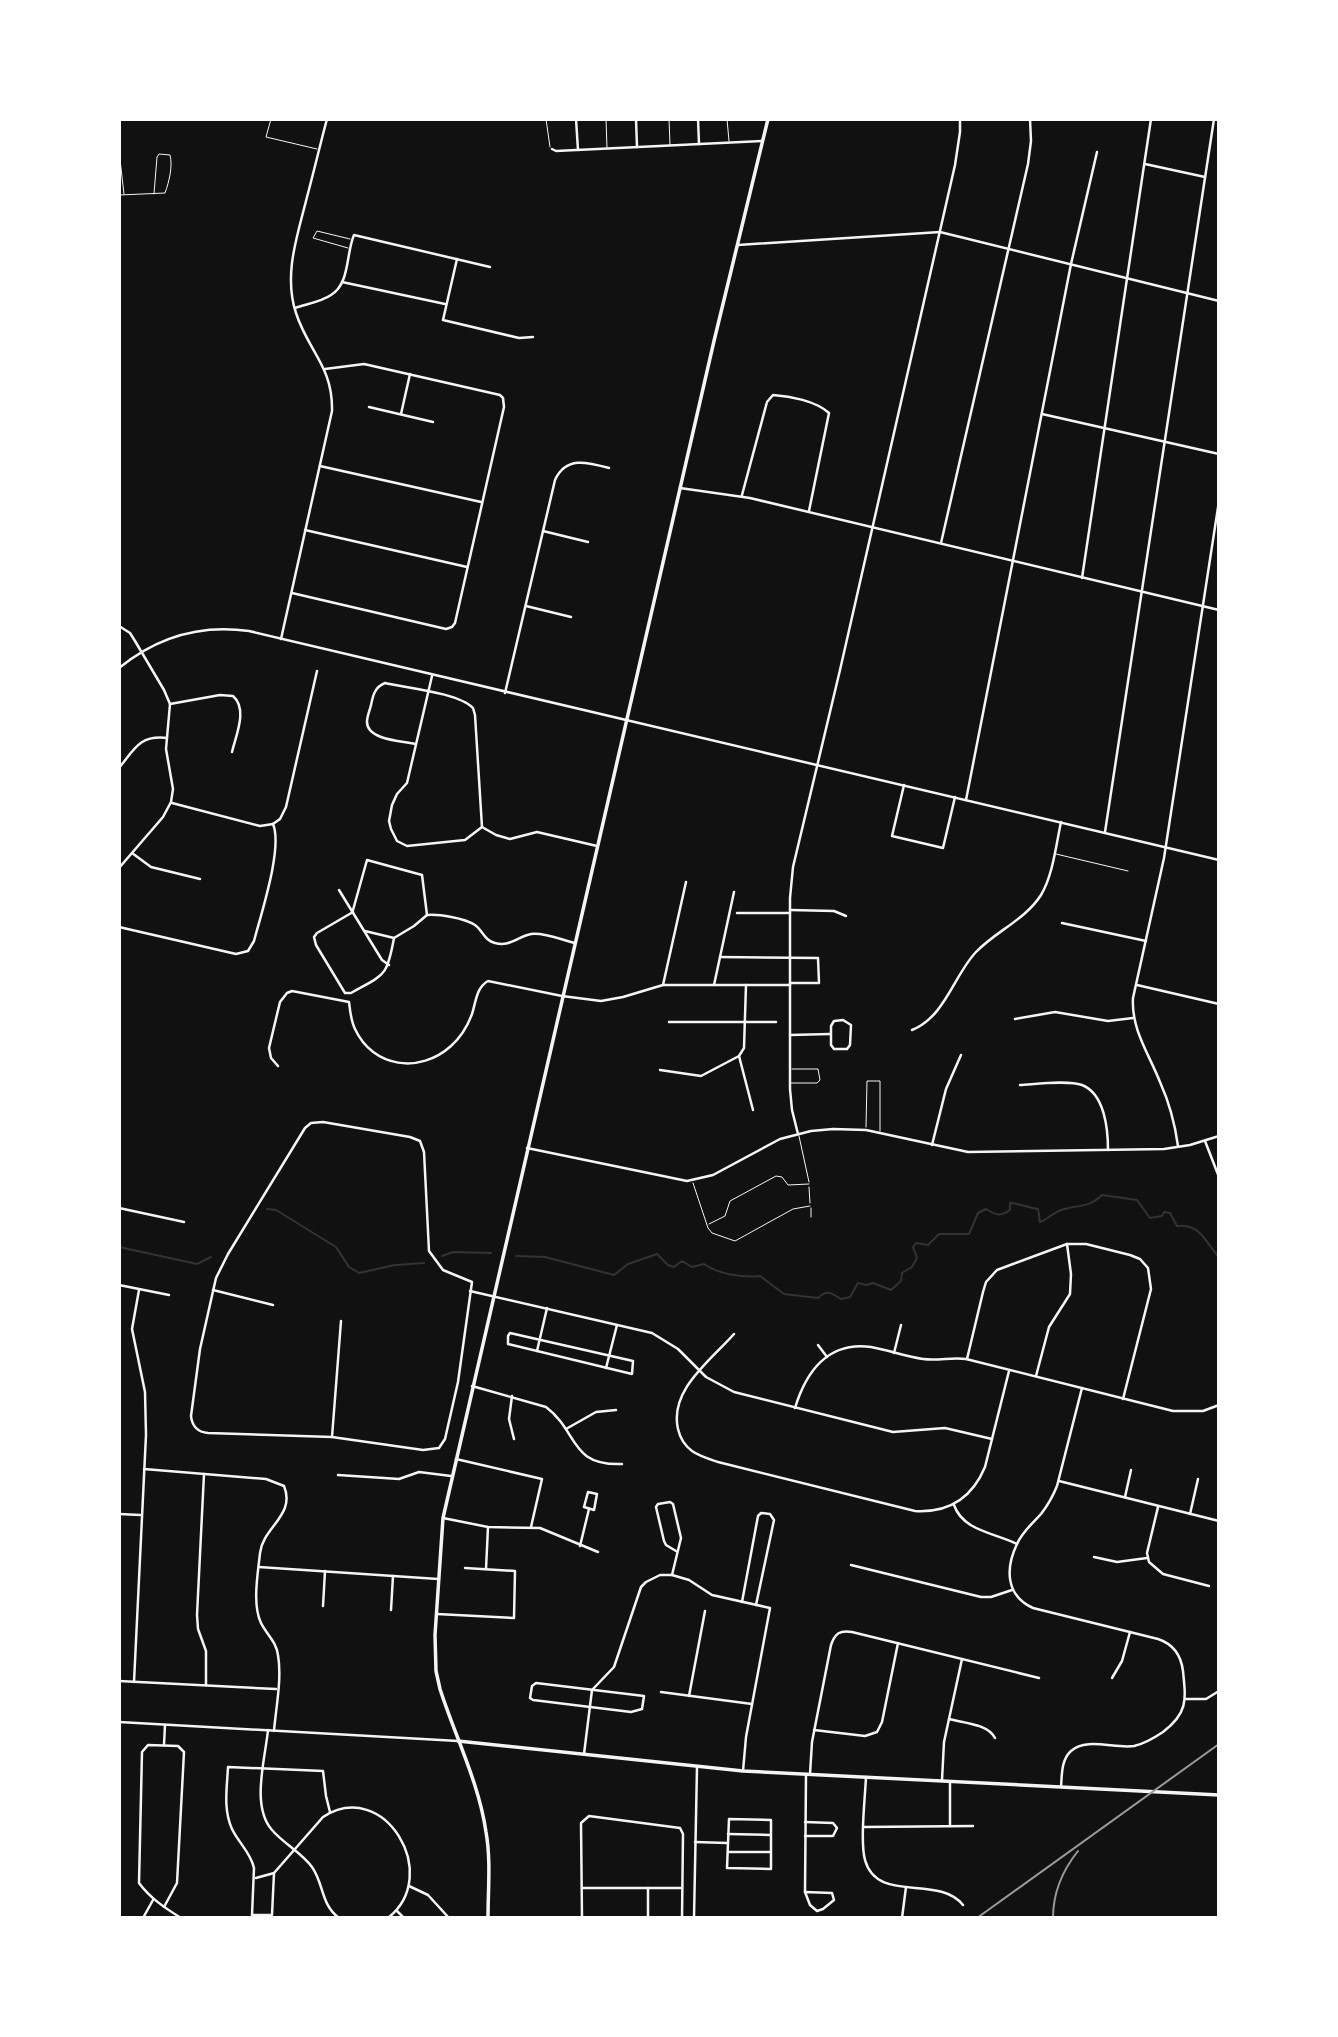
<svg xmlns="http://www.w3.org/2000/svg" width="1338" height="2037" viewBox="0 0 1338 2037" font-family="Mulish,sans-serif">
	<rect width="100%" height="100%" fill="#111"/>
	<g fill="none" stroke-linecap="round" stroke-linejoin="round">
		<g stroke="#333" stroke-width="2">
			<path d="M267,1209L276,1210L336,1247L349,1267L359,1273L395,1265L424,1263"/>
			<path d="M119,1247L197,1264L211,1257"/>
			<path d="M442,1256L453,1252L491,1253"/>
			<path d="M516,1256L545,1257L614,1275L628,1264L657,1254L668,1265L674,1267L682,1261L692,1267L704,1264C718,1274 743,1278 760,1276L784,1294L818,1298C827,1289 831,1293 841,1299L850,1297L858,1283L866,1285L873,1283L891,1290L901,1281L902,1273L912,1267L917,1258L913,1247L916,1243L928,1245L939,1234H969L978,1213L986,1209C996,1215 1000,1217 1010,1210V1203C1020,1203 1028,1208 1038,1209L1040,1222C1047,1220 1049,1216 1055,1213C1071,1203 1086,1211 1102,1195L1137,1200L1150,1218L1162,1216L1164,1212L1170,1213L1177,1226C1201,1223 1206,1244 1219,1257"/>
		</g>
		<g stroke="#f5f5f5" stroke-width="1">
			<path d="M271,119L266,137L317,149"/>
			<path d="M546,119L550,147"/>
			<path d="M606,119L607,148"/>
			<path d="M669,119L670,145"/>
			<path d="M727,119L729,141"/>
			<path d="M119,123L120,119"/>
			<path d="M119,151L124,194"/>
			<path d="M119,195L165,193C169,182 173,166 170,155L159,154L157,157L154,194"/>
			<path d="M348,248L313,238L317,231L350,239"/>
			<path d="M1056,854L1128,871"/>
			<path d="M791,1083H817L820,1080L818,1069H792"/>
			<path d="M866,1127L867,1081H880V1131"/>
			<path d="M799,1136L809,1182"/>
			<path d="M693,1183L708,1228L712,1233L735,1241L793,1209L810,1206"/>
			<path d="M809,1187L810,1203"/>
			<path d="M811,1208V1217"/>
			<path d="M709,1224L725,1216L730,1201L776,1176L782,1177L788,1185L809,1184"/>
		</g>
		<g stroke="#f5f5f5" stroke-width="2.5">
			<path d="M576,119L578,150"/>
			<path d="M636,119L637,147"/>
			<path d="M698,119L699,144"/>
			<path d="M552,149L556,151L762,141"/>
			<path d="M1145,164L1205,177"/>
			<path d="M738,245L940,232L1219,301"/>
			<path d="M457,259L443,320L519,338L533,337"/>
			<path d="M342,282L445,304"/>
			<path d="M295,308C306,304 321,302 331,295C350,284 346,253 354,235L490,267"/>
			<path d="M369,407L433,422"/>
			<path d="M401,414L410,374"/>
			<path d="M1042,414L1219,454"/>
			<path d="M320,466L481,502"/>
			<path d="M680,488L750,498L1219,610"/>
			<path d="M742,495L767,402L773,395C790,396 816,401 829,413L809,511"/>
			<path d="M305,530L467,567"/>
			<path d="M543,531L588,542"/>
			<path d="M941,543L1028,164L1031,141L1030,119"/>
			<path d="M1082,578L1151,119"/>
			<path d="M292,593L446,629L452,627L455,623L504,407L503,398L500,395L364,364L325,369"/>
			<path d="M526,606L571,617"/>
			<path d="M119,626L130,633L135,641L164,690L170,704L166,749L173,789L171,802L163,817L119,868"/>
			<path d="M505,693L555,480C566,456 587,462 609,468"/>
			<path d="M170,704L220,695L233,696C248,709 236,735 232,752"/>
			<path d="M415,744C402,741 367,740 367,722C367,716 370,710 371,705C373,695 375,687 385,683C407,688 459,693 473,708L475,715L482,827L465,840L407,846L397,841L391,829L389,821L392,805L397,794L407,783L432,676"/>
			<path d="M119,768C135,748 140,735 167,738"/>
			<path d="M904,785L892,836L943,848L955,797"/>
			<path d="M966,800L1071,264L1097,152"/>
			<path d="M172,803L260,826L273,824"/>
			<path d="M273,824L280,819L286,807L317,671"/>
			<path d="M482,827L496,835L510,839L537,832L597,846"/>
			<path d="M1105,832L1214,119"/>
			<path d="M132,853L151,867L200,879"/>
			<path d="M339,890L382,960L389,965"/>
			<path d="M353,910L367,860L422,875L427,915"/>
			<path d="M790,910L834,911L846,916"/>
			<path d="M353,912L317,933L314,937L316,945L345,993H351C385,974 387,977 394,938"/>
			<path d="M737,913H790"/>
			<path d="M427,915C439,914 464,918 475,925C483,931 485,941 495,943C510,947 517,937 531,934C544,932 562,940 575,943"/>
			<path d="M1062,923L1146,941"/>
			<path d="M119,927L236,954L248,951L254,941C261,914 283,848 273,824"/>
			<path d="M365,931L394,938L414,926L427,915"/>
			<path d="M720,957L818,958L819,983H790"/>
			<path d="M663,985L686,882"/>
			<path d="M714,985L734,892"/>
			<path d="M1137,985L1219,1004"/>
			<path d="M1015,1019L1055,1012L1108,1021L1133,1018"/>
			<path d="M843,1020L851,1025L850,1045L847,1049H834L831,1045V1026L834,1021Z"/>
			<path d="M669,1022H776"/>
			<path d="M912,1030C945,1017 954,975 976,952C996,931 1025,920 1041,895C1053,875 1056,845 1061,822"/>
			<path d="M790,1035L830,1034"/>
			<path d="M739,1056L753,1110"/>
			<path d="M278,1066L271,1058L269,1048L280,1002L287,993L292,991L349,1002C350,1011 351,1021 355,1029C373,1068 420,1074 451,1046C460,1038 468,1025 472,1014C476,1002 476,988 488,981L562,996L601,1001L623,997L663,985H790"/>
			<path d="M660,1070L701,1076L739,1056L744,1048L746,985"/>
			<path d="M1020,1085C1037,1084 1068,1080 1082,1085C1105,1094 1108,1130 1108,1150"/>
			<path d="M323,1122L410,1137L420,1141L424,1152L429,1251L443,1270L472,1282L458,1382L445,1439L439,1448L423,1450L332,1437L208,1433C197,1432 192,1426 191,1416L200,1349L216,1278L228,1254L305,1128L311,1123Z"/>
			<path d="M798,1134L792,1110L790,1089V898L793,867L840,670L955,165L960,132V119"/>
			<path d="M1205,1141L1219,1177"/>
			<path d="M932,1145L946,1089L961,1055"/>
			<path d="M1178,1146C1175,1124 1169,1102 1160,1082C1149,1054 1131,1029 1133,998L1164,858L1219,501"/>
			<path d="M527,1148L687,1181L713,1175L780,1139L811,1131L833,1129L866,1130L968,1152L1164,1149L1190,1145L1219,1136"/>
			<path d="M119,1208L184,1222"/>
			<path d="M119,1285L169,1295"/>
			<path d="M213,1290L273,1305"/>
			<path d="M470,1291L652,1333L678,1349L706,1377L734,1392L893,1432L945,1428L992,1439"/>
			<path d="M510,1333L633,1361L632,1374L508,1344V1336Z"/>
			<path d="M734,1334C711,1360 669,1390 678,1429C680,1438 684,1445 692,1451C699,1456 709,1459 718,1462L915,1511C949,1513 972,1498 985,1467L1009,1371"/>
			<path d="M818,1345L827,1357"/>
			<path d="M537,1351L547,1308"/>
			<path d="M894,1353L901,1325"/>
			<path d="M967,1359L983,1292L986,1282L997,1270L1067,1244H1086L1130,1255L1140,1259L1148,1268L1151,1289L1123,1399"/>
			<path d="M606,1368L617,1325"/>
			<path d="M1036,1376L1049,1327L1070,1294L1071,1274L1067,1244"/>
			<path d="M472,1386L546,1407C579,1432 569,1466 622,1464"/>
			<path d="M512,1396L509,1419L514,1439"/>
			<path d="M795,1408C806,1372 828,1341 871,1347C889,1350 906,1357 923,1359C938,1361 952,1357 966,1359L1173,1411H1203L1219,1405"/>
			<path d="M566,1429L596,1412L616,1410"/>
			<path d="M332,1437L341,1321"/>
			<path d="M456,1459L542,1479L531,1527"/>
			<path d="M144,1469L266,1479L284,1486C296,1515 263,1527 260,1553C258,1573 252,1604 261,1623C267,1635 276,1641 278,1655C282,1679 276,1707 274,1731"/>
			<path d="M204,1474L197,1615L198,1629L206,1651V1685"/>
			<path d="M338,1475L399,1479L419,1472L451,1476"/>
			<path d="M1059,1481L1219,1521"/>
			<path d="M588,1492L597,1494L594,1510L584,1507Z"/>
			<path d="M1125,1497L1131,1470"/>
			<path d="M954,1505C963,1531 995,1533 1017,1544"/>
			<path d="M1158,1507L1147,1553L1149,1562L1163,1574L1209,1586"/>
			<path d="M119,1514L140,1515"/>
			<path d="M1190,1514L1198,1479"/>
			<path d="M443,1518L488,1527L540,1528L598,1552"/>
			<path d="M580,1546L589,1509"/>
			<path d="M1094,1557L1117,1562L1147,1558"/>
			<path d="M851,1565L981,1597H991L1012,1590"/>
			<path d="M259,1567L438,1579"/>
			<path d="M486,1569L488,1527"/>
			<path d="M672,1575L681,1538L673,1504L670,1502L658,1504L656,1507L664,1541L666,1545L676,1551"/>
			<path d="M742,1602L758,1516L761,1513L770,1514L774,1520L756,1605"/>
			<path d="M323,1606L325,1571"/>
			<path d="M391,1610L393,1576"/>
			<path d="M437,1614L514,1618L515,1571L465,1568"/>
			<path d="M1112,1678L1122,1661L1130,1632"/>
			<path d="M119,1681L276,1689"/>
			<path d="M134,1682L146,1435L145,1392L132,1329L139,1290"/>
			<path d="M536,1683L644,1696L642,1709L631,1712L533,1700L530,1698L532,1686Z"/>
			<path d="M661,1692L752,1704"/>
			<path d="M689,1696L705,1611"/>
			<path d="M1186,1699H1206L1219,1691"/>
			<path d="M949,1719C964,1723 988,1724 995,1738"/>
			<path d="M268,1730C265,1760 251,1806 272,1830C284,1844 301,1852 312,1867C324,1884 321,1905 339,1918"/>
			<path d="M814,1730L865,1736L877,1732L882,1722L898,1643"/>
			<path d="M164,1745L165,1725"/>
			<path d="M584,1754L592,1690L614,1667L641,1587L646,1582L660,1575H672L689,1580L712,1595L770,1608L746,1737L743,1771"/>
			<path d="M810,1774L812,1742L831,1645C835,1633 840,1630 852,1632L1039,1678"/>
			<path d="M866,1777C865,1799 860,1841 865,1860C877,1904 938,1874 963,1905"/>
			<path d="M942,1780L944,1742L962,1659"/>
			<path d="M1061,1787C1062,1775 1061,1760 1071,1751C1086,1737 1115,1749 1134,1746C1144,1744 1154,1738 1163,1732C1188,1713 1186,1700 1183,1671C1181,1655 1173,1644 1158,1639L1033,1608C1006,1596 1005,1569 1017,1544C1022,1532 1033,1523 1041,1514C1048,1505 1053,1496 1057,1486L1082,1388"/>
			<path d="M729,1819L771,1820V1869L727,1868Z"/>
			<path d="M950,1826V1782"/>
			<path d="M864,1827L973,1826"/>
			<path d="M728,1834L770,1835"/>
			<path d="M805,1836H833L837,1828L833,1823L805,1822"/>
			<path d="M695,1842L727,1843"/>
			<path d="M728,1852H770"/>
			<path d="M274,1873L272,1915H252L254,1868C251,1853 238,1842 232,1829C223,1809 227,1788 228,1767L323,1771L326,1796L330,1812"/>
			<path d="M256,1878L274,1873L323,1817C384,1777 443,1875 388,1918"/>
			<path d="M409,1886L428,1895L449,1918"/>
			<path d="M582,1888H682"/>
			<path d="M805,1892L806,1774"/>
			<path d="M805,1892L832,1893L834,1900L823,1909L817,1911L810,1905Z"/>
			<path d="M164,1907L177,1883L184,1752L178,1746L148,1745L142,1752L139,1883C150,1898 165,1908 181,1918"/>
			<path d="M397,1911L404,1918"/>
			<path d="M143,1918L153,1900"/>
			<path d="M582,1918L581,1823L589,1816L680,1828L683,1834L682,1918"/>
			<path d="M648,1918V1888"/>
			<path d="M694,1918L697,1767"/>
			<path d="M902,1918L906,1887"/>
		</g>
		<g stroke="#f5f5f5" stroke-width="2.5">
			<path d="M281,639L332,411C333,366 308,351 296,313C283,274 298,234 307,197C314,171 320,145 327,119"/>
			<path d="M119,668C157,637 200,624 249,631L1219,860"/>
			<path d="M119,1722L458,1741"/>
		</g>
		<g stroke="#f5f5f5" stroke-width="3.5">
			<path d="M458,1741L743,1771L1219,1795"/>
			<path d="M488,1918C488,1890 491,1860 486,1832C479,1783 455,1736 440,1689L436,1671L435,1635L443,1518L714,341L768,119"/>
		</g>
		<g stroke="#9a9a9a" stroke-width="2">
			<path d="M977,1918L1219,1744"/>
			<path d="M1053,1918C1053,1892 1062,1871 1078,1851"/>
		</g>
	</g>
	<rect width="1338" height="2037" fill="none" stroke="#ffffff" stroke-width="242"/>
</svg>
